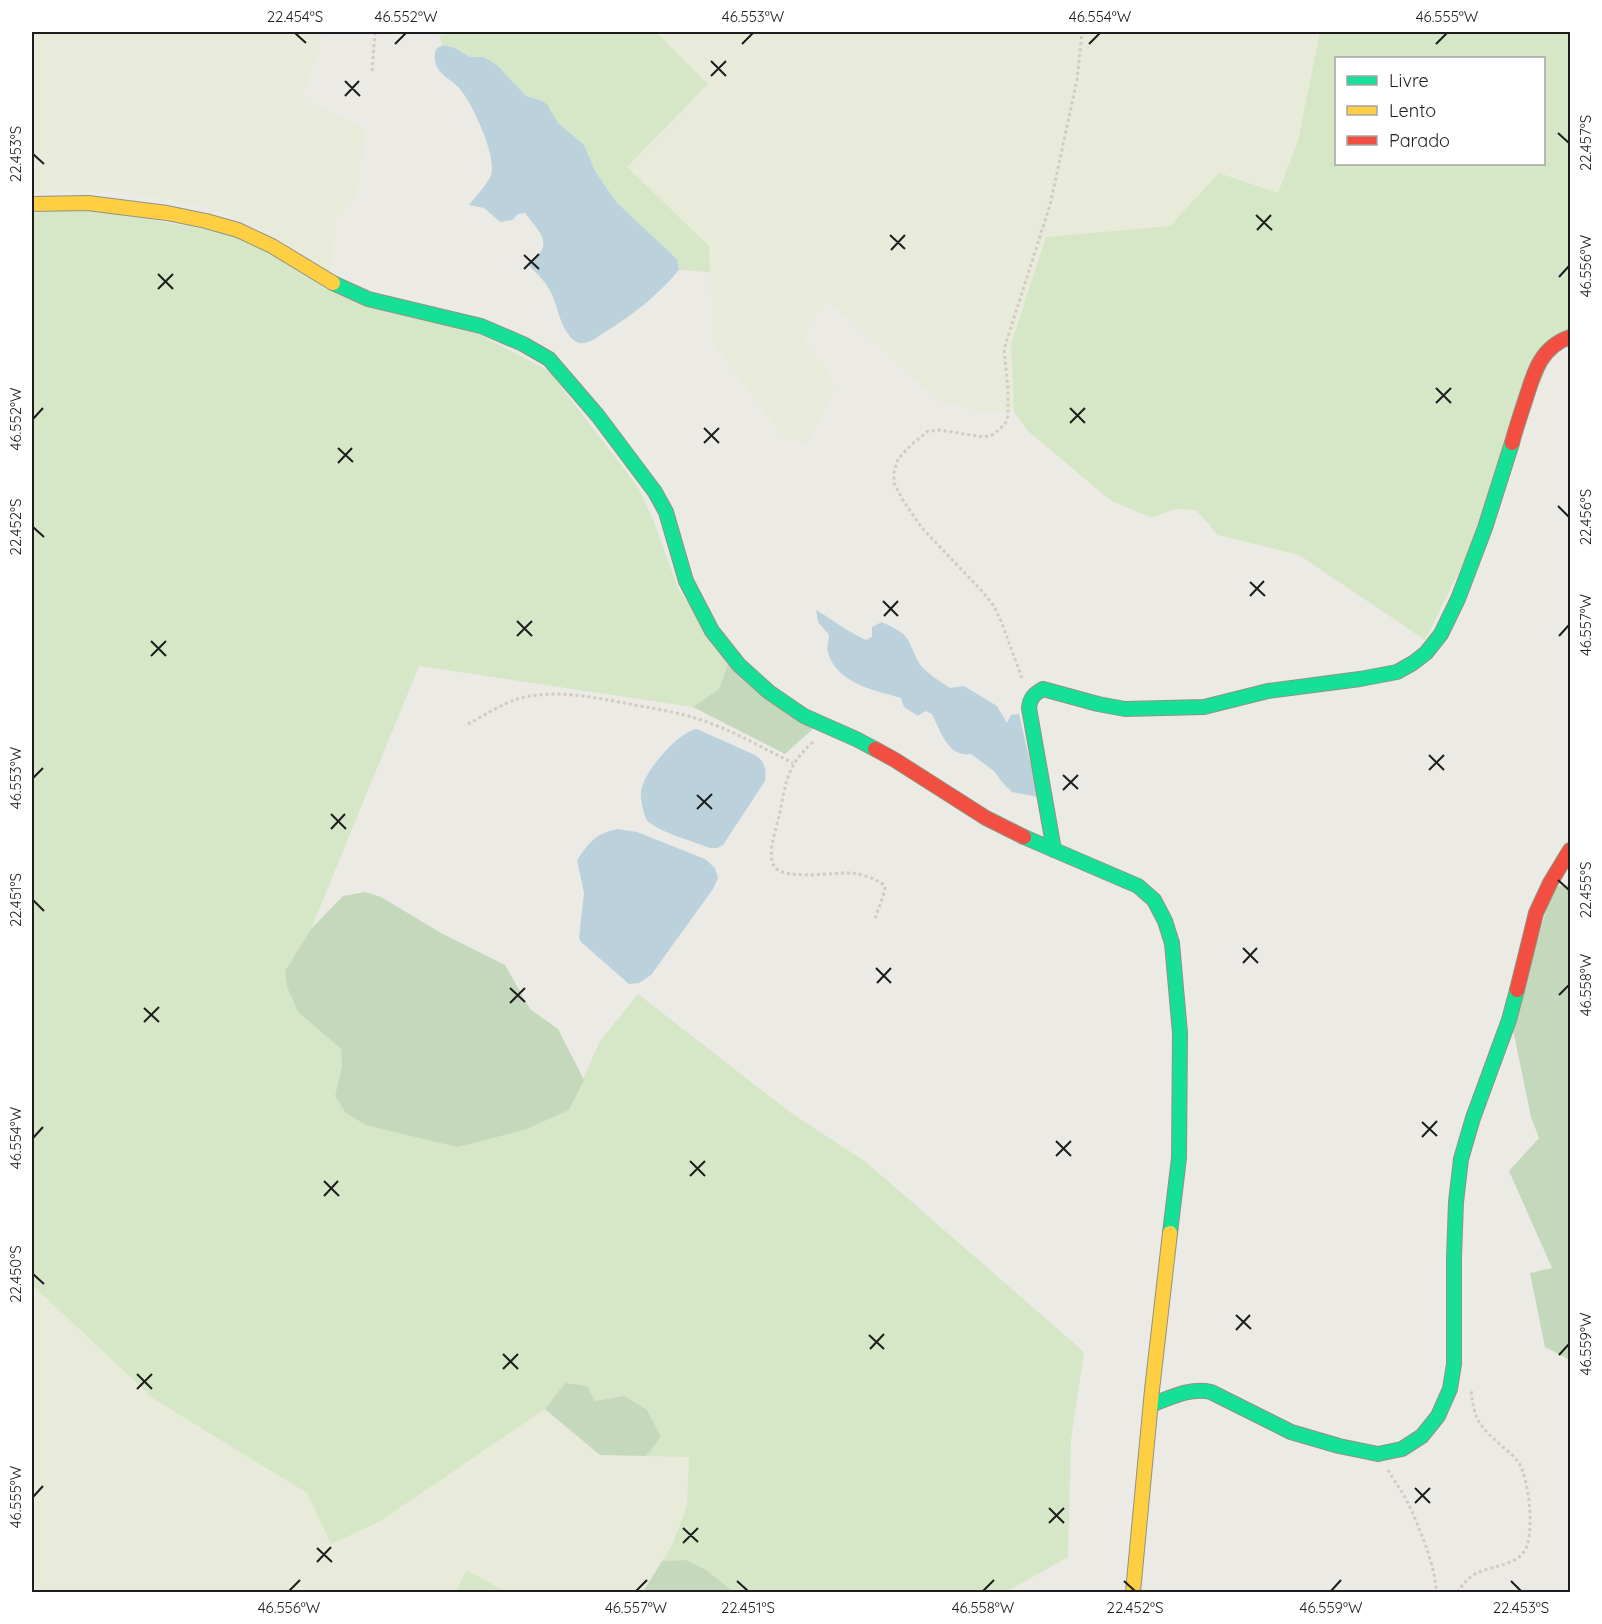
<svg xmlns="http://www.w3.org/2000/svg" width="1602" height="1624" viewBox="0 0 1602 1624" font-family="Quicksand,sans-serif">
	<rect width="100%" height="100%" fill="#ebeae5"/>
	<g fill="#e8ebd9">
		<path d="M32,32H322L319,51L301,99L365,129L357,196L335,219L333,274L259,227L199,205L119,191L32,192Z"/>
		<path d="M656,32H1320L1298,140L1278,193L1220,173L1171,226L1046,237L1011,344L1014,412L979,411L939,401L828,301L809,324L804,338L811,350L830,373L834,390L806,444L782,436L713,343L709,246L627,167L708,84Z"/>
		<path d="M32,1285L154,1399L307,1493L331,1544L379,1522L545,1409L600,1455L689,1456L687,1506L673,1543L643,1592H507L467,1570L455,1592H43L32,1585Z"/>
	</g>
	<g fill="#d5e7c6" fill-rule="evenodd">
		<path d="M446,32H656L708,84L627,167L709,246L710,272L679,270L677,259L617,203L595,171L584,145L558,123L547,104L540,100L526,96L498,66L484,57H470L455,48L443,45L439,36Z"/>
		<path d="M1320,32H1570V332L1561,334L1471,547L1425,640L1299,555L1218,535L1196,510L1175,509L1152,518L1110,500L1028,431L1014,412L1011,344L1046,237L1170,226L1219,173L1278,193L1298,140ZM1336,58H1544V164H1336Z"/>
		<path d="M90,209L227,233L477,333L549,371L638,487L654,522L678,588L728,664L719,689L693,707L419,666L311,929L285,971L287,987L298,1012L341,1049L342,1066L335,1096L569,1110L600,1041L638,994L791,1113L866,1162L1084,1352L1071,1440L1068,1557L1006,1592H733L708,1571L686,1560L662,1561L673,1543L687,1506L689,1457L646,1456L661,1437L623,1396L595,1401L565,1383L545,1409L379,1522L331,1544L307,1493L154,1399L32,1285V213Z"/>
		<path d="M467,1570L507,1592H455Z"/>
	</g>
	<g fill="#c4d8bc">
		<path d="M728,664L815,727L785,754L693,707L719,689Z"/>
		<path d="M1570,885V1360L1545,1347L1530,1273L1552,1268L1509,1171L1539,1138L1531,1117L1512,1025L1553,887Z"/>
		<path d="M365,892L381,897L441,933L505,965L530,1009L558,1029L584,1080L569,1110L524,1130L457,1147L366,1125L346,1113L335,1096L342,1066L341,1049L298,1012L287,987L285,971L311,929L343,896Z"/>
		<path d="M565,1383L587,1386L595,1401L624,1396L647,1410L661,1437L646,1456L600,1455L545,1409Z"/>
		<path d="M686,1560L708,1571L733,1592H643L662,1561Z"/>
	</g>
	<g fill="#bbd2dc">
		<path d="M443,45L455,48L470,57H484L498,66L526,96L540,100L547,104L558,123L584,145L595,171L617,203L677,259L679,270C657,296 633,315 605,332C599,336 591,342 584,343C578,344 572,340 569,335C560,324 558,309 553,297C548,284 538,274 527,264C556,245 541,234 525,213L518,214L512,220L500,222L484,208L469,205C475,197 488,184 491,175C497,157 474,108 463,93C452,76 429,75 436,49Z"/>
		<path d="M816,610C833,620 848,632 866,640L872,637V627L882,622C892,627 905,632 909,642C914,651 915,659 923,668C931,676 941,682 950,688L964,686L997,706L1007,723L1011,715L1019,714L1038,797L1012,792L1002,782L994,771L971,754C948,758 940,730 932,714L925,711L918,716L904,707L901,698C874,690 838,684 828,653C826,648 829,640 829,635L818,622Z"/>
		<path d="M697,729L755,755C766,763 766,768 765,781L723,845L717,848H710C698,843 653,830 647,820C644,817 640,797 641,793C641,774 679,731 697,729Z"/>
		<path d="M617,829L637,832L705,859L715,868L718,878L713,889L651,975L639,983L629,984L581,942L579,938L584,893L577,860C591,841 593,835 617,829Z"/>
	</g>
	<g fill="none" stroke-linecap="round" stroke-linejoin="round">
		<g stroke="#90937f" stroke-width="16">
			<g id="fast">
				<path d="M333,283L368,299L481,326L523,344L549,359L598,416L655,492L666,512L686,581L712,631L739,665L769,692L804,716L856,739L875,749"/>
				<path d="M1024,837L1138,886L1154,900L1165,921L1172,943L1180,1033L1179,1158L1170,1233"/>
				<path d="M1054,850L1029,708C1030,698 1034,694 1043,689L1098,704L1125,709L1204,707L1268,691L1360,679L1397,672L1413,663L1426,653L1441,634L1458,599L1485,528L1512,443"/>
				<path d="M1151,1405C1170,1398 1190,1387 1211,1392L1291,1432L1339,1446L1378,1454L1402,1449L1422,1436L1438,1416L1450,1389L1454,1364V1257L1456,1202L1461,1159L1473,1118L1509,1020L1517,990"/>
			</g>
		</g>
		<g stroke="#90937f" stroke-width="16">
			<g id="slow">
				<path d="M32,204L88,203L167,213L206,221L238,230L272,246L333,283"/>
				<path d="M1133,1592L1152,1390L1170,1233"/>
			</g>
		</g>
		<g stroke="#90937f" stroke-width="16">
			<g id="jam">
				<path d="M1512,443C1516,428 1521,413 1526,398C1534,372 1541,347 1570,337"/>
				<path d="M875,749L895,760L986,818L1024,837"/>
				<path d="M1517,990L1536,913L1550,883L1570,850"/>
			</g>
		</g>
		<g stroke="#d4c9c6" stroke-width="3" stroke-dasharray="3 3" stroke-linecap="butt">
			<path d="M372,71L375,32"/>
			<path d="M1022,678L1001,621L994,606L980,589L922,528L904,502L894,483V472L898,459L912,444L928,431L939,430L984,437L992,435L1000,429L1006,422L1008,415V389L1004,349L1050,205L1077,80L1082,32"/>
			<path d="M468,724C483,716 502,704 517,699C556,688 597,698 635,705C656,709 677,712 698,719C731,729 762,748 793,763"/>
			<path d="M813,742C786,766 786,783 779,816C776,830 767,852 774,866C782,881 835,872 850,873C862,874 875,878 885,886V890L875,919"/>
			<path d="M1388,1470C1394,1481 1402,1491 1408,1503C1418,1524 1437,1570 1436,1592"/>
			<path d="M1457,1592C1463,1585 1468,1577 1477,1573C1491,1566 1512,1566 1523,1553C1536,1538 1529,1479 1519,1463C1515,1457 1509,1452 1503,1447C1479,1426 1474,1421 1471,1388"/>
		</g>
		<use href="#fast" stroke="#16e098" stroke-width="14"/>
		<use href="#slow" stroke="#ffcf43" stroke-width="14"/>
		<use href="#jam" stroke="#f24e42" stroke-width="14"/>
	</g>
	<path fill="none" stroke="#1d1d1d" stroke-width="2" d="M295,33L306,43M395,44L406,33M742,44L753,33M1089,44L1100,33M1436,44L1447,33M711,61L726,76M711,76L726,61M345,81L360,96M345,96L359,81M1558,133L1569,143M33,154L44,164M1256,215L1272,230M1257,230L1271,215M890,235L905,249M891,250L905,235M524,255L539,269M524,269L539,254M158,274L173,289M1559,277L1569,266M158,289L173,274M1436,388L1451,403M1436,403L1451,388M1070,408L1085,423M33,419L43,408M1070,423L1085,408M704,428L719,443M704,443L719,428M338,448L353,462M338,463L352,448M1558,506L1569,517M33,527L44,537M1250,582L1265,596M1250,596L1264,581M883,601L898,616M884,616L898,601M517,621L532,636M517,636L532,621M1559,636L1569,625M151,641L166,656M151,656L166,641M1429,755L1444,770M1429,770L1444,755M1063,775L1078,789M33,778L43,768M1063,790L1078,775M697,795L712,809M697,809L712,794M331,814L346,829M331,829L345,814M1558,880L1569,890M33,900L44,911M1243,948L1258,963M1243,963L1257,948M876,968L891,983M877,983L891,968M510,988L525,1002M1559,995L1569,985M510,1003L525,988M144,1008L159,1022M144,1022L159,1007M1422,1122L1437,1136M1422,1137L1437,1121M33,1138L43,1127M1056,1141L1071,1156M1056,1156L1071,1141M690,1161L705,1176M690,1176L705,1161M324,1181L339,1196M324,1196L338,1181M33,1274L44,1284M1236,1315L1251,1329M1236,1330L1250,1315M869,1335L884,1349M870,1349L884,1334M503,1354L518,1369M1559,1355L1569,1344M503,1369L518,1354M137,1374L152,1389M137,1389L152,1374M1415,1488L1430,1503M33,1497L43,1486M1415,1503L1430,1488M1049,1508L1064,1523M1049,1523L1064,1508M683,1528L698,1542M683,1543L698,1528M317,1548L332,1562M317,1562L331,1547M737,1581L748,1591M1124,1581L1135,1591M1511,1581L1521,1591M289,1591L300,1580M636,1591L647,1580M983,1591L994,1580M1331,1591L1341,1580"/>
	<rect width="1602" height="1624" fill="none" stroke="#ffffff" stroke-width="66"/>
	<rect x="1335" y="57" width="210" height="108" fill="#ffffff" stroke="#a5a5a5" stroke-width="1.5"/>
	<rect x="1347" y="76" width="30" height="9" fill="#16e098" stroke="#a5a5a5" stroke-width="1.5"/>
	<text x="1389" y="87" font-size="18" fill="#1d1d1d">Livre</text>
	<rect x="1347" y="106" width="30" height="9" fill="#ffcf43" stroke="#a5a5a5" stroke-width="1.5"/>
	<text x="1389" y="117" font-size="18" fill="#1d1d1d">Lento</text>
	<rect x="1347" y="136" width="30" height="9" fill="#f24e42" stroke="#a5a5a5" stroke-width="1.5"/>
	<text x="1389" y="147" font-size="18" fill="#1d1d1d">Parado</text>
	<rect x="33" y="33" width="1536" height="1558" fill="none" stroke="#1d1d1d" stroke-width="2"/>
	<g font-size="15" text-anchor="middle" fill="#1d1d1d">
		<text x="295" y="22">22.454°S</text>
		<text x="406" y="22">46.552°W</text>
		<text x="753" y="22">46.553°W</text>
		<text x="1100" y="22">46.554°W</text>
		<text x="1447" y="22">46.555°W</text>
		<text transform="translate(1586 143) rotate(-90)" y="5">22.457°S</text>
		<text transform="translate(16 154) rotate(-90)" y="5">22.453°S</text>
		<text transform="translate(1586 266) rotate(-90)" y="5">46.556°W</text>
		<text transform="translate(16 419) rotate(-90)" y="5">46.552°W</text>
		<text transform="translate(1586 517) rotate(-90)" y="5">22.456°S</text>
		<text transform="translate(16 527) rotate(-90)" y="5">22.452°S</text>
		<text transform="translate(1586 625) rotate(-90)" y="5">46.557°W</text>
		<text transform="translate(16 778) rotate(-90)" y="5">46.553°W</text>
		<text transform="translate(1586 890) rotate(-90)" y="5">22.455°S</text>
		<text transform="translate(16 900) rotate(-90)" y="5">22.451°S</text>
		<text transform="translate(1586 985) rotate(-90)" y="5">46.558°W</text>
		<text transform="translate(16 1138) rotate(-90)" y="5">46.554°W</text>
		<text transform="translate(16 1274) rotate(-90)" y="5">22.450°S</text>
		<text transform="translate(1586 1344) rotate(-90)" y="5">46.559°W</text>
		<text transform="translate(16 1497) rotate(-90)" y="5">46.555°W</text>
		<text x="289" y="1613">46.556°W</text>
		<text x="636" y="1613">46.557°W</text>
		<text x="748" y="1613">22.451°S</text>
		<text x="983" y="1613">46.558°W</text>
		<text x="1135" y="1613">22.452°S</text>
		<text x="1331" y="1613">46.559°W</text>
		<text x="1521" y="1613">22.453°S</text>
	</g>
</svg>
